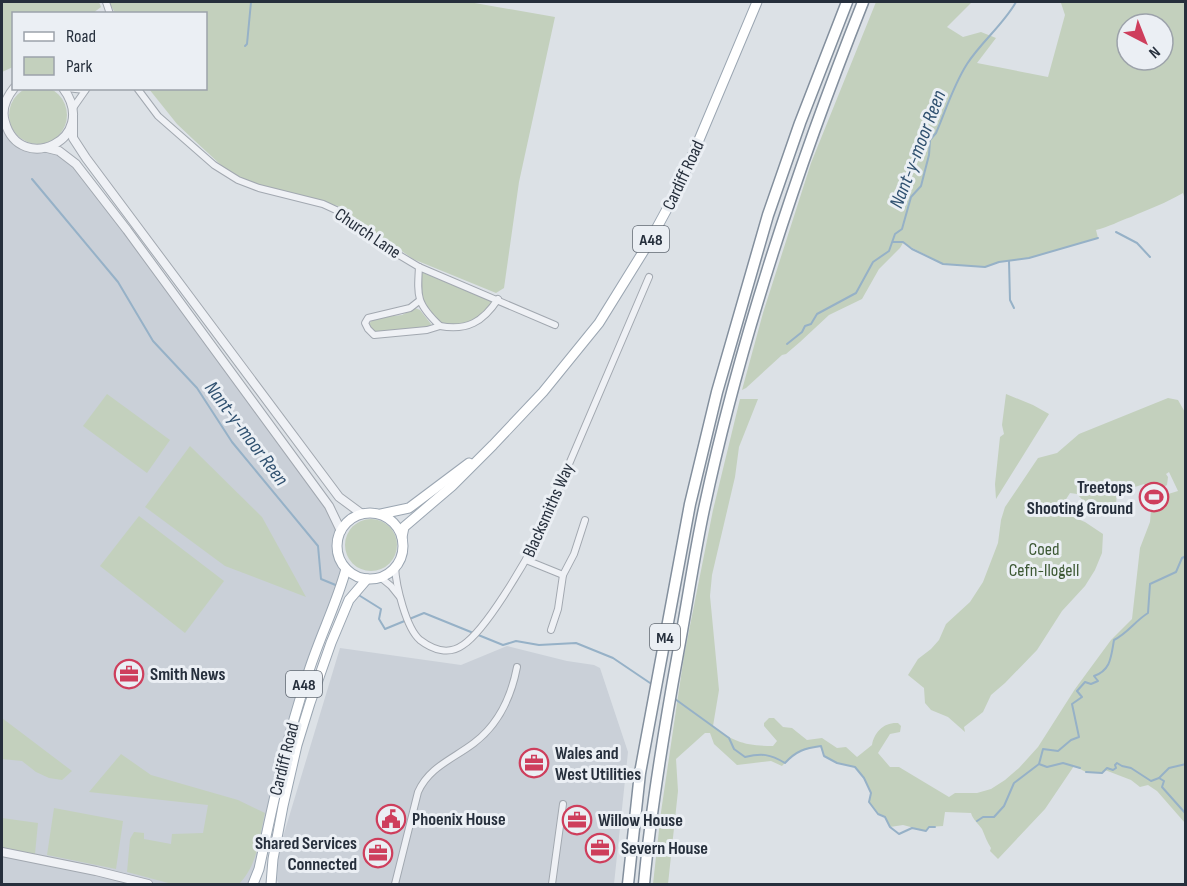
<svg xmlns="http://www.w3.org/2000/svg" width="1187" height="886" viewBox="0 0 1187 886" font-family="'Sofia Sans Condensed',sans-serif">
	<rect width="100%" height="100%" fill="#dce1e6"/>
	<g fill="#cad0d8">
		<path d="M2,118L17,142L67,156L304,472L341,531L337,548L340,559L346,569L307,674L253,884H2Z"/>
		<path d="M507,646L567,661L594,665L600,668L628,752L614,884H279L277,880L279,850L340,648L461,665Z"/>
	</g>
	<g fill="#c3d0bd" fill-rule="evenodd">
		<path d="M2,2H99L101,7L93,13L14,14L13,67L2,72Z"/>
		<path d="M109,2H469L555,17L519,182L504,288L496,293L413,259L338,206L257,186L243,180L222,166L195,141L177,124L149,89L206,88V14L115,13Z"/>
		<path d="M876,2H972L947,27L963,37L981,32L996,38L977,63L1048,77L1065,15L1061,3L1057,2H1185V200L1183,193C1166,203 1149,209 1131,217C1119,221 1109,227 1096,230L1098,238L1029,258L999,262L985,267L943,264L903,243L900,248L879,269L862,299L829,315L800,342L786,354L782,355L746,388L742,390L763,313L811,163ZM1127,24H1163V60H1127Z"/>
		<circle cx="38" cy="115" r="29"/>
		<path d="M421,272L491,301L492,305L470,324L444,325C422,310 420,298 421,272Z"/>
		<path d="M415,308L420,310L431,324L428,328L373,332L369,324L374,318L402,315Z"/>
		<path d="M107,394L170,440L147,473L83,426Z"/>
		<path d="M1006,394L1033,405L1049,414L996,499L995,484L1000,437L1004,434L1002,425Z"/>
		<path d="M1168,398L1178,400L1186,414L1185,823L1157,791L1148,785L1140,787L1131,780L1105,770L1102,773L1086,772L1074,766L1045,809L998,859L990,851L991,848C987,842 985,836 982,829C978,823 973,820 971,813L945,812L943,826L929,827L926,831L903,825L890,827L885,817L878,814L869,802L871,793L864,778L855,767L837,763L824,756L820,746C802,748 794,753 782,766L771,761L737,765L714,744L710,733H705L676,759L678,791L668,884H653L661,812L684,656L713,510L740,399H758L739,447L735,477L712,575L710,596L719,690L713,726C733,742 746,746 773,746L777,741L764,726V723L769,718H774L783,727L792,728L807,740L822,738L837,748L846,747L857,757L872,745C874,732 884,722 898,723L901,726L900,732L890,734L878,753L890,767H899L949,797L955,793H977L991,789L1005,780L1019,768L1038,747L1075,689L1111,640L1132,619L1140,548L1150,522L1152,499L1178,491L1169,472L1166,474L1168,477L1167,485L1152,494L1150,486L1146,487L1144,484L1117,493L1116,504L1109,508L1089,507L1077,494L1070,493L1061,507V512L1085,522L1103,534L1102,553L1095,570L1085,586L1062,611L1037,650L1005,683L991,695L983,712L964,727L965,732L948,717L931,710L925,703L924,688L908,675L918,659L931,649L939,640L946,624L970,602L983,582L998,543L1001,520L1005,507L1038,458L1057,453L1079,434Z"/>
		<path d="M190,446L262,517L306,597L225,566L145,507Z"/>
		<path d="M139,516L224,581L185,633L100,566Z"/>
		<circle cx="371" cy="545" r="26"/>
		<path d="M2,718L72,771L62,780L49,778L36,772L22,761L2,759Z"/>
		<path d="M121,754L151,775L238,800L265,813C259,839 258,864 239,884H172L127,872L130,839L134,832L144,833V839L171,844L172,834L203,833L208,805L89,792Z"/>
		<path d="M54,808L123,821L116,869L47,855Z"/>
		<path d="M2,818L38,823L35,854L2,847Z"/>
	</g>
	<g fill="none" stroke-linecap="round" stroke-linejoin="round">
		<g stroke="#96b1c7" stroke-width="2">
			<path d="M245,46L247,44L251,2"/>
			<path d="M32,179L118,282L153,341L197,388L232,442L318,546L321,579L338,586"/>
			<path d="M1116,232L1137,243L1150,257"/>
			<path d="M893,242H903L912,249L943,264L985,267L999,262L1029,258L1098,238"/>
			<path d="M1009,261L1010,300L1014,308"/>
			<path d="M787,344L802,332L805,326L811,324L817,314L856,293L873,262L889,251L895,234L902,229L911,197L921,186L929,155L930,140L936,133C946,110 953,86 967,64C981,42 1003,25 1016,2"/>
			<path d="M357,594L381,609L379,619L385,629L424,613L503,645L516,641L539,645L576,643L613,658L653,685"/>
			<path d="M675,699L729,738L734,749L745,757C762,753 770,754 785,763C796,751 805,748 821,746L824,756L837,763L855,767L864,778L871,793L869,802L878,814L885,817L890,827L899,834L912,828L926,831L929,827H935"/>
			<path d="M1039,764L1043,749L1058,751L1071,740L1079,737L1072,704L1082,697L1077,691L1085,682L1091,684L1098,681L1094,676C1111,670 1111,657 1114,640C1128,633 1135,621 1148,613L1150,584L1176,572L1182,558L1186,556"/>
			<path d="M1086,772L1102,773L1107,768L1113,770L1116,768L1115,765L1117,763L1122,766L1131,768L1151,781L1159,778L1169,768L1186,764"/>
			<path d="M1159,778L1164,781L1162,787L1186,814"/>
			<path d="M977,821L983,817H994L1004,806L1014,783L1039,764L1047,767L1063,763L1080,768"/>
		</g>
		<g stroke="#a2a8b0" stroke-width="8">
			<g id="minor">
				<path d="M106,2L110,14"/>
				<path d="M66,88L85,90"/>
				<path d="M137,88L158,116L214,165L238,180L259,188L323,204L336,210L389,249L419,267L555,325"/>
				<path d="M73,108L87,88"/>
				<path d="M419,267C417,298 417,304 440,326C467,331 483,322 498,299"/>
				<path d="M419,301L410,308L368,318L365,323L368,329L374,335L427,330L440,326"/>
				<path d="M526,560L563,575"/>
				<path d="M395,567C396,586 406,628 420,640C433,650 449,655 463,645C486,630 524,564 537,539L649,277"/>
				<path d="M380,577L391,586L399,596"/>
				<path d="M551,630L558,609L563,575L574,554L585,520"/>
				<path d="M395,884L418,792C429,767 453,759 474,743C499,724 511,698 517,667"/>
				<path d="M552,884L563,804"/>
			</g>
		</g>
		<g stroke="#a2a8b0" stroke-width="10">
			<g id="tertiary">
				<path d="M14,88C6,98 1,110 5,122C20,176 101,139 63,88"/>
				<path d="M73,118V138L86,158L339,497L362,514"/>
				<path d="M47,148L59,151L76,164L127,230L329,506L341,531"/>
				<path d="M2,852L96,871L148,884"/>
			</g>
		</g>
		<g stroke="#9ba6b2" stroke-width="11">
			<g id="primary">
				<circle cx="370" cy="546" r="33"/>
				<path d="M381,514L409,508L469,463"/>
				<path d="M402,537L404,527L452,486L493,445L543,392L599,323L648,244L680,185L757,2"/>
				<path d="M253,884L259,869C273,804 286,740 307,677C318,640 336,606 346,569"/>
				<path d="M271,884L273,859L283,806L297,745L310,703L331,643L349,600L367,579"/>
			</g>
		</g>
		<g stroke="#838f9d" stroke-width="13">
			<g id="motorway">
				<path d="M628,884L640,773L690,504L717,392L768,215L800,123L847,2"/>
				<path d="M644,884C651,807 664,730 678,653C687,605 694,556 704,509C741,335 798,166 863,2"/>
			</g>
		</g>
		<use href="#minor" stroke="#eff1f5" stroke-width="6"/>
		<use href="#tertiary" stroke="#eff1f5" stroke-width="8"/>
		<use href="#primary" stroke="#fff" stroke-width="9"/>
		<use href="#motorway" stroke="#fff" stroke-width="10"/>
	</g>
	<defs>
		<g id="stadium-ring" transform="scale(1.5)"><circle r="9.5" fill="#ebeff4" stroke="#ce3e5c" stroke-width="1.5"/><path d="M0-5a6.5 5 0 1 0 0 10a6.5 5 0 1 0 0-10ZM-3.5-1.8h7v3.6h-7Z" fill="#ce3e5c"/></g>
		<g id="office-ring" transform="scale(1.5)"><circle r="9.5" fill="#ebeff4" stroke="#ce3e5c" stroke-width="1.5"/><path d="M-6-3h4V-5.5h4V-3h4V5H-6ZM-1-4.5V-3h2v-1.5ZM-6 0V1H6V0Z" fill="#ce3e5c"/></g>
		<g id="civic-ring" transform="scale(1.5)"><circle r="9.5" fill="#ebeff4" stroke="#ce3e5c" stroke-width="1.5"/><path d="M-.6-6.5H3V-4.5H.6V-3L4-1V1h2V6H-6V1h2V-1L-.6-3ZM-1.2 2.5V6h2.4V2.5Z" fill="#ce3e5c"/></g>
	</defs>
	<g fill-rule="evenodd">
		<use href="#stadium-ring" x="1154" y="497"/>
		<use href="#office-ring" x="129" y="674"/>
		<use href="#office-ring" x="534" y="763"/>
		<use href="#civic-ring" x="391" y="819"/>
		<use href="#office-ring" x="577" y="820"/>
		<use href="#office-ring" x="600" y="848"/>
		<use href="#office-ring" x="378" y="853"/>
	</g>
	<g text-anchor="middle" stroke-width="6" stroke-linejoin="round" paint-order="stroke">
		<g fill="#ebeff4" stroke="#616973" stroke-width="1.5">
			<rect x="633" y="226" width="36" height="26" rx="4.5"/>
			<rect x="650" y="624" width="30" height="26" rx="4.5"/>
			<rect x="286" y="671" width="36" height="26" rx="4.5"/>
		</g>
		<g font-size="16" font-weight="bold" fill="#262f3c">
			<text x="651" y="245">A48</text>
			<text x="665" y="643">M4</text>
			<text x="304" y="690">A48</text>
		</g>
		<g font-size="18" fill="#262f3c" stroke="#ebeff4">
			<text transform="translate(683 175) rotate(-65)" y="6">Cardiff Road</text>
			<text transform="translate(368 233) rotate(34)" y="6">Church Lane</text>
			<text transform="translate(548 510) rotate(-66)" y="6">Blacksmiths Way</text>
			<text transform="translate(284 759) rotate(-76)" y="6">Cardiff Road</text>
		</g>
		<g font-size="18" font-weight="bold" fill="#262f3c" stroke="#ebeff4" text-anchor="start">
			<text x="1133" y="493" text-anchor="end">Treetops<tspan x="1133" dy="21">Shooting Ground</tspan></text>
			<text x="150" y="680">Smith News</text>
			<text x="555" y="759">Wales and<tspan x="555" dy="21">West Utilities</tspan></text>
			<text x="412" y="825">Phoenix House</text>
			<text x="598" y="826">Willow House</text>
			<text x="357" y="849" text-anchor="end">Shared Services<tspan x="357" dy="21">Connected</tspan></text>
			<text x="621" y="854">Severn House</text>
		</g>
		<g font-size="18" fill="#3c5833" stroke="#ebeff4">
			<text x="1044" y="555">Coed<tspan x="1044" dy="21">Cefn-llogell</tspan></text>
		</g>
		<g font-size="20" font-style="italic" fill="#305170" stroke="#ebeff4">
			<text transform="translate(917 149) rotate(-69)" y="7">Nant-y-moor Reen</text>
			<text transform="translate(247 433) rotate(53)" y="7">Nant-y-moor Reen</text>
		</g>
	</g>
	<rect width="1187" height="886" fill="none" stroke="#262f3c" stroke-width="6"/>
	<rect x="12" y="12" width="195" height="78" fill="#ebeff4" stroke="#9ca2aa" stroke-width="1.5"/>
	<rect x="24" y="32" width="30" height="9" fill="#ffffff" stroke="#9ca2aa" stroke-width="1.5"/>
	<text x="66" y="42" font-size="18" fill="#262f3c">Road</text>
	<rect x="24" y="57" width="30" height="18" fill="#c3d0bd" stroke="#9ca2aa" stroke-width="1.5"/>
	<text x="66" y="72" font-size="18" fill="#262f3c">Park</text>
	<g transform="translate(1145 42) rotate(138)"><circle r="28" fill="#ebeff4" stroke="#9ca2aa" stroke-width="1.5"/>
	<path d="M0-4.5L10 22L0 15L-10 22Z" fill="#ce3e5c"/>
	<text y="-9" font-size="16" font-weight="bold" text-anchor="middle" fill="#262f3c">N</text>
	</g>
</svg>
